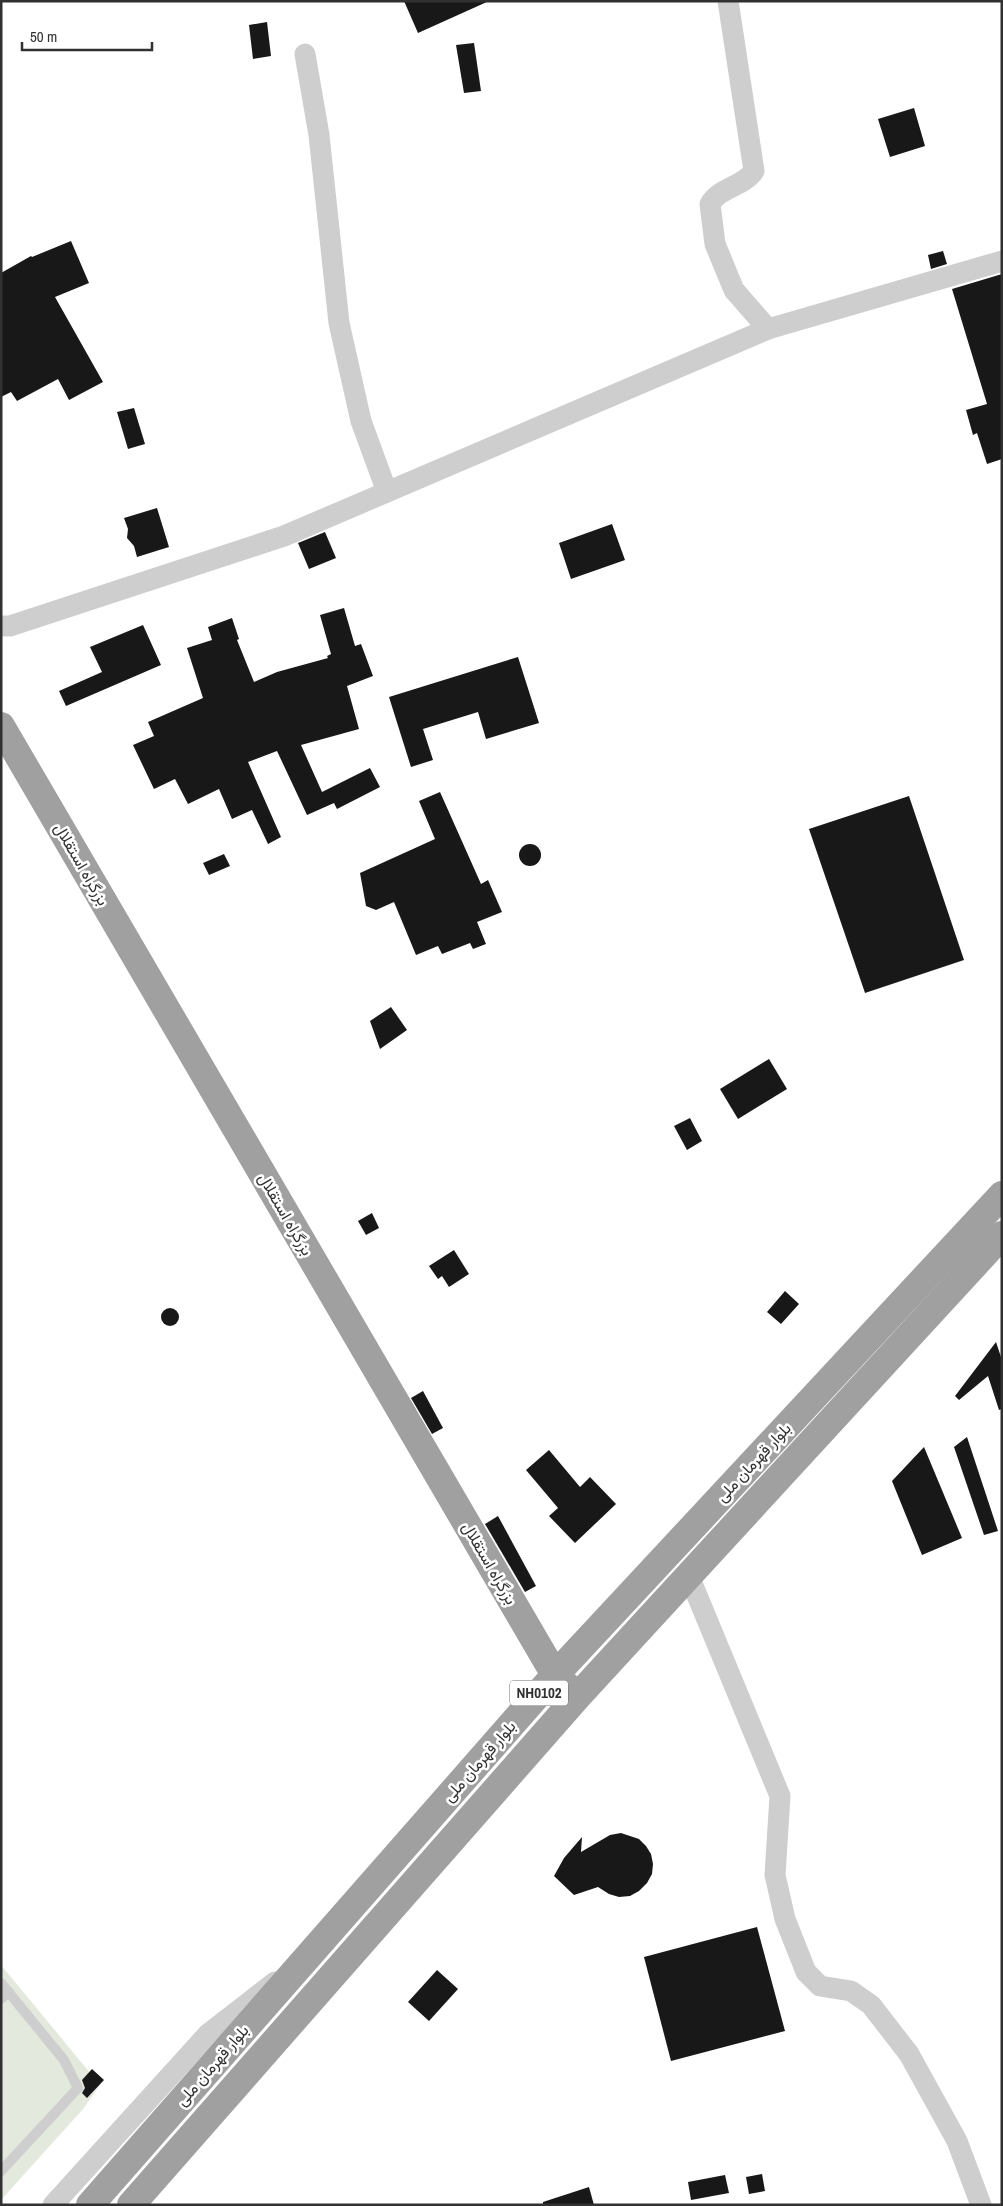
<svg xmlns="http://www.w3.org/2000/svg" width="1003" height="2206" viewBox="0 0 1003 2206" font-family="'Archivo Narrow',Vazirmatn,sans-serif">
	<rect width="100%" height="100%" fill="#fff"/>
	<path fill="#e4e9de" d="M1,1965L100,2085L83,2109L1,2200Z"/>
	<g fill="#181818">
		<path d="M404,1H489L418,33Z"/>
		<path d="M267,22L271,56L253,59L249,25Z"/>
		<path d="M474,43L481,91L464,93L456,45Z"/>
		<path d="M914,108L925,146L890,157L878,119Z"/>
		<path d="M71,241L89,283L55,297L103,382L69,400L58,379L17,401L11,392L1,397V273L31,256L32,257Z"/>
		<path d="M943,251L947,264L931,269L928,255Z"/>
		<path d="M1002,274V459L987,464L977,433L973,435L966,410L987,404L952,289Z"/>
		<path d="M134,408L145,444L128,449L117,412Z"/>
		<path d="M157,508L169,547L137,557L134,546L127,538L128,529L124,518Z"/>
		<path d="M612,524L625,560L571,579L559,543Z"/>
		<path d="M325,532L336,558L309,569L298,543Z"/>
		<path d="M344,608L355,646L361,644L373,676L347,686L359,729L301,745L322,792L370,768L380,787L337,809L334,803L307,815L277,751L248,762L281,837L268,844L252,810L232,819L219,789L188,804L175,779L154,789L133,745L154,736L148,722L203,698L187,648L212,640L208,627L232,618L239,639L237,640L254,682L277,672L328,658L327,656L331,654L320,615Z"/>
		<path d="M143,625L161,665L66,706L59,691L102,672L90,647Z"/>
		<path d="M518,657L539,723L486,739L478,712L423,729L433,760L411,767L389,697Z"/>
		<path d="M440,792L481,884L488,880L502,912L477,922L486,944L473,949L470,943L442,954L438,946L416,955L394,902L376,910L366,906L360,873L435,839L419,801Z"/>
		<path d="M909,796L964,960L865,993L809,829Z"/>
		<circle cx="530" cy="855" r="11"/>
		<path d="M224,854L230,866L209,875L203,863Z"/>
		<path d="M391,1007L407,1030L380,1049L370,1021Z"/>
		<path d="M769,1059L787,1089L738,1119L720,1089Z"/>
		<path d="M690,1118L702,1141L687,1150L674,1126Z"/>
		<path d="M372,1213L379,1228L366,1235L358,1221Z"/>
		<path d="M454,1250L469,1274L449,1287L442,1276L438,1279L429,1266Z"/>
		<path d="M785,1291L799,1304L781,1324L767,1312Z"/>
		<circle cx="170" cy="1317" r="9"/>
		<path d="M996,1342L1002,1360V1409L999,1410L988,1376L959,1400L955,1396Z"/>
		<path d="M423,1391L443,1428L432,1434L411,1398Z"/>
		<path d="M967,1437L998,1531L984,1535L954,1447Z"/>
		<path d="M924,1447L962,1538L922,1555L892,1481Z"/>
		<path d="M549,1450L580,1487L590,1477L616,1504L575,1543L549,1516L558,1508L526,1470Z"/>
		<path d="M498,1516L536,1586L525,1592L485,1524Z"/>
		<path d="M621,1833L639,1839L646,1846L651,1854L653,1864L652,1874L647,1883L639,1891L630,1896L619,1897L609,1894L598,1887L574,1895L554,1876L564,1858L582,1837L581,1852L610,1835Z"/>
		<path d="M757,1927L785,2031L671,2061L644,1957Z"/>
		<path d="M437,1970L458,1989L429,2021L408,2002Z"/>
		<path d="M92,2069L104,2080L87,2098L82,2093L85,2088L82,2080Z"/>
		<path d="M762,2174L765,2191L749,2194L746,2177Z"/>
		<path d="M725,2175L729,2193L691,2200L688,2182Z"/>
		<path d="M589,2187L594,2205H543V2202Z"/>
	</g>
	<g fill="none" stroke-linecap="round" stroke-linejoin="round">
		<g stroke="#cecece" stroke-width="10">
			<path d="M1,1983L64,2060L78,2088L1,2171"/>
			<path d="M1,1999L9,1992"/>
		</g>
		<g stroke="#cecece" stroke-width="21">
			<path d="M728,1L754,171C743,187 720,187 710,204L715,244L734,290L768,329"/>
			<path d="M305,54L319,135L339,323L361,421L387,492"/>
			<path d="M1,626H10L284,536L768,329L1002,261"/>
			<path d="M689,1576L780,1796L775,1875L785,1919L806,1972L820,1986L851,1991L871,2005L909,2054L957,2141L981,2205"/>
			<path d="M53,2205L208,2034L275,1982"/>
		</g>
		<g stroke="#a0a0a0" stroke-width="28">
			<path d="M1,726L555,1675L567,1686"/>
			<path d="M90,2205L555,1675L1002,1195"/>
			<path d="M131,2205L578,1696L1002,1235"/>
		</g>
	</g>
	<g text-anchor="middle" stroke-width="5" stroke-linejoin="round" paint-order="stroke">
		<rect fill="#fff" stroke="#6f6f6f" stroke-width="1" x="510" y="1680.5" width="58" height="25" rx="4"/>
		<g font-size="15" font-weight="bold" fill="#313131">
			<text x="539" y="1698">NH0102</text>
		</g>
		<g font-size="16" fill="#313131" stroke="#fff">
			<text transform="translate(82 864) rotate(60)" y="6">بزرگراه استقلال</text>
			<text transform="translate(286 1214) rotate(60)" y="6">بزرگراه استقلال</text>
			<text transform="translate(753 1462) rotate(-47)" y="6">بلوار قهرمان ملی</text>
			<text transform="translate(490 1563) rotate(60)" y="6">بزرگراه استقلال</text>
			<text transform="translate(479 1761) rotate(-49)" y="6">بلوار قهرمان ملی</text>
			<text transform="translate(212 2065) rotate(-49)" y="6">بلوار قهرمان ملی</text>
		</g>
	</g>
	<rect width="1003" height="2206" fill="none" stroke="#313131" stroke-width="5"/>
	<path d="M22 42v8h130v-8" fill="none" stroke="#313131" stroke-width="2.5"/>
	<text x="30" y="42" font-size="15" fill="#313131" stroke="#ffffff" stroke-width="4" paint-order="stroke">50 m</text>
</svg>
